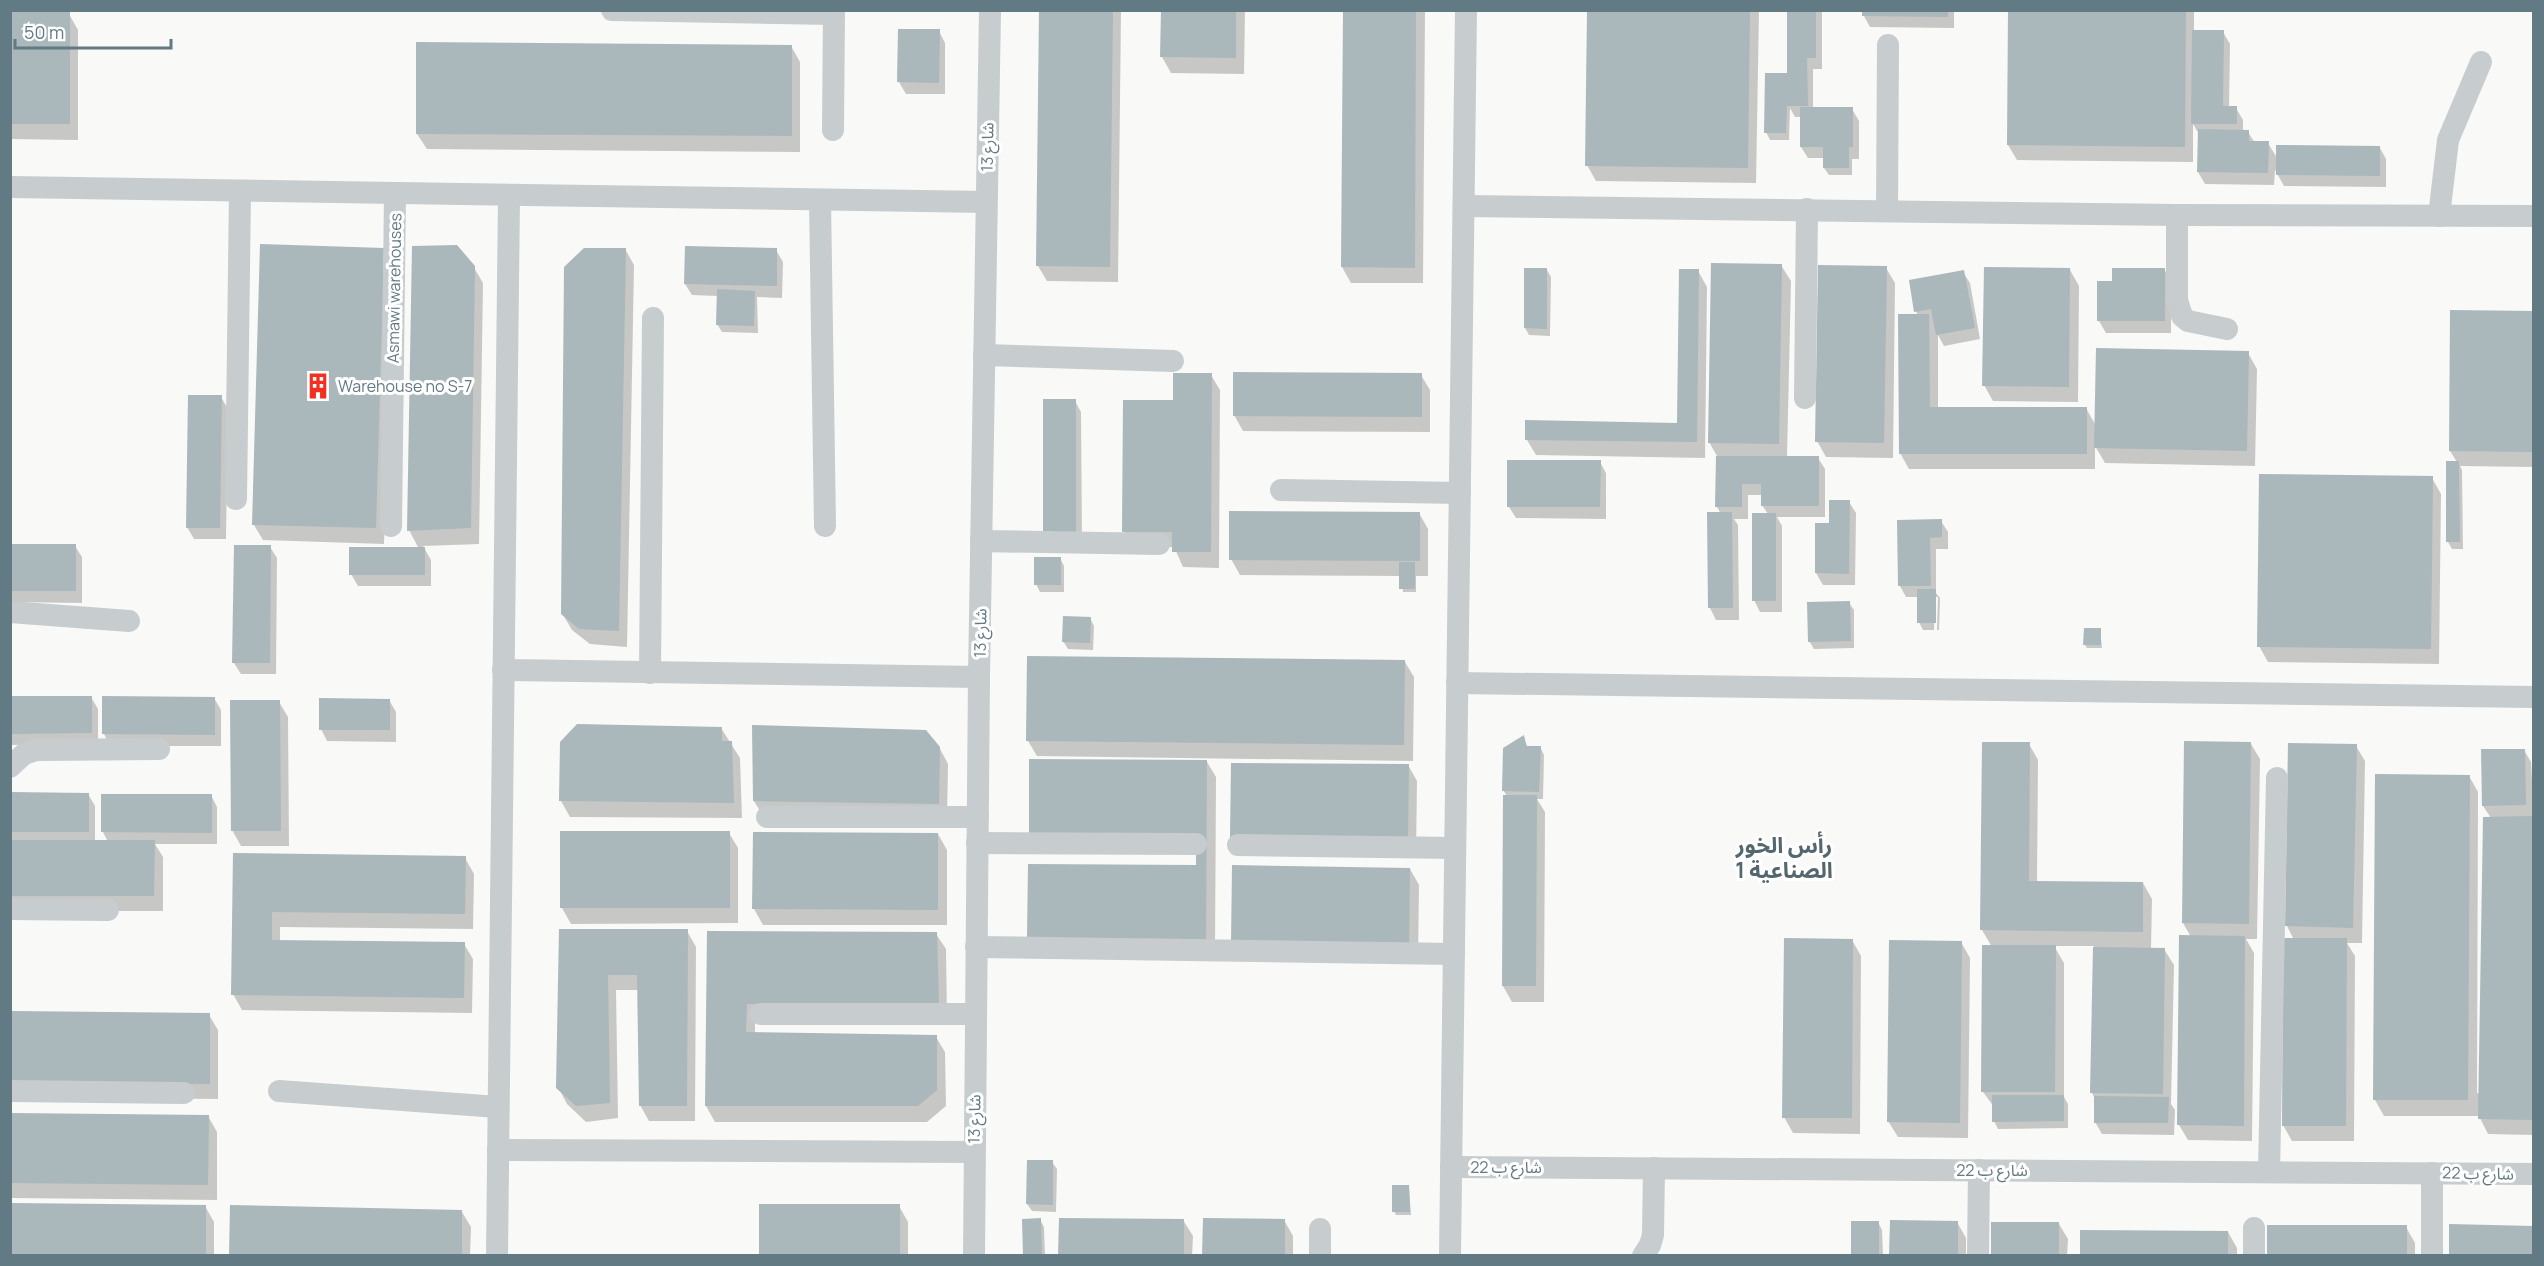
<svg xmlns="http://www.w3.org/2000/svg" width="2544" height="1266" viewBox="0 0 2544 1266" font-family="Manrope,'Noto Sans Arabic',sans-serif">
	<rect width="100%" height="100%" fill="#f9f9f7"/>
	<g fill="#0003">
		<path d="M1041,10H1121L1118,282L1047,281L1038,266Z"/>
		<path d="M1162,10H1245L1244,74L1171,73L1162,57Z"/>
		<path d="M1344,10H1425L1423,283H1351L1342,267Z"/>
		<path d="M1588,10H1759L1756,183L1596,181L1587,165Z"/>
		<path d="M1788,10H1822V69H1813V109H1852L1859,121V159H1852V175H1829L1824,168V158H1808L1801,147V117H1795L1790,108L1789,140H1770L1766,132L1788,74Z"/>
		<path d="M1864,10H1954V28L1870,27L1864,16Z"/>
		<path d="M2009,10H2194V31L2223,32L2230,44L2229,108H2236L2243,120V132H2248L2255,143H2268L2277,158L2380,148L2386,159V187L2284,186L2275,170L2274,185L2205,184L2198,172L2199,134L2193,124V162L2017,160L2008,145Z"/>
		<path d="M10,14H69L78,30V140L10,139Z"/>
		<path d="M899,31H939L945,43V94H906L899,82Z"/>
		<path d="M791,46L800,62V152L427,149L417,134Z"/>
		<path d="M625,249L634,265L627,647L590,644L572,630L562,613Z"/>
		<path d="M776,250L783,262L782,298L757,297L758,333L722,332L717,324L718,296L692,295L685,284Z"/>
		<path d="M392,265L384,544L263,540L254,525Z"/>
		<path d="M1781,265L1791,281L1787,457L1818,458L1825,469V517H1777L1782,526V612H1760L1754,600L1768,514L1762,505V495H1748V519H1734L1738,525L1739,620H1716L1710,608L1709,514H1721L1717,507V456L1709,442Z"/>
		<path d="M473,266L483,283L479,544L423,546L431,560V586H358L351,574L419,549L409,530Z"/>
		<path d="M1886,268L1895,283L1893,458L1826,457L1817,441Z"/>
		<path d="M2164,269L2171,281V333H2106L2099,321L2113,283Z"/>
		<path d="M1547,270L1551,277L1550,336L1529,335L1525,328Z"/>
		<path d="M2070,270L2079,286L2078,402L1993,401L1984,385Z"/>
		<path d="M1698,271L1707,287L1705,458L1536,455L1527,440L1678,424Z"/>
		<path d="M1963,272L1970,283L1980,339L1944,346L1938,335V408H2086L2096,426L2248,353L2257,369L2255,466L2105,463L2095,446V469H1909L1900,453L1918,316L1916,311Z"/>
		<path d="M2534,312V467L2460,466L2462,470L2463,549H2452L2448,542L2457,462L2450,451Z"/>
		<path d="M1211,375L1220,390L1219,568L1183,567L1174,547H1133L1124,532L1174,402Z"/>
		<path d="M1421,375L1430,390V432L1243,431L1234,415Z"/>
		<path d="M221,397L228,409L226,539H194L187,527Z"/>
		<path d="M1075,401L1081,412L1082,543H1051Z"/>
		<path d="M1600,462L1606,473V519L1516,518L1509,507Z"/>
		<path d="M2432,478L2441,494L2439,664L2268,662L2259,646Z"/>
		<path d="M1849,502L1856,513L1855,585H1823L1816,573L1830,525Z"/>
		<path d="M1419,513L1428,529V576H1416V592H1403L1401,576L1240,575L1231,559Z"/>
		<path d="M1941,521L1948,532V549H1936V593L1940,598L1939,630H1937L1938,597H1935L1934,630H1923L1919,622V597H1906L1900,586Z"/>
		<path d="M10,545L75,546L82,557V603L10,602Z"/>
		<path d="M270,547L277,558L276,674H241L234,663Z"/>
		<path d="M1060,558L1064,566V592H1040L1036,584Z"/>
		<path d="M1849,603L1854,610V648L1814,649L1809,641Z"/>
		<path d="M1090,618L1094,626L1093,650L1068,649L1063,641Z"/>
		<path d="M2100,629L2102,648H2087L2085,645Z"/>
		<path d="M1405,662L1414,677L1413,761L1037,756L1028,741Z"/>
		<path d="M10,697H91L98,709V744L10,745Z"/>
		<path d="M104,698H214L221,710V746H110L104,734Z"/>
		<path d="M389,700L396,712V742L327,741L321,729Z"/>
		<path d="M279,702L288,717L289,846H241L232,830Z"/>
		<path d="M721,728L740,758L742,818L570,817L561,801L562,743Z"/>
		<path d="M1524,737L1528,748L1540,747L1544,755L1543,799H1537L1545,812L1544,1002H1512L1503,986L1507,796L1503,790Z"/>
		<path d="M2029,744L2038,760L2037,882L2143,883L2152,899L2151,949H2164L2174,965L2171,1104L2175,1110L2174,1135L2102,1134L2095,1122V1099L2092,1093L2094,946H2054L2064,963V1097L2068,1104V1128L1998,1129L1994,1121V1107L1983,1092L1992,947L1982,930Z"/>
		<path d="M2251,744L2260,759L2257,939H2246L2254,953L2252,1141L2188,1140L2179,1125L2191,937L2183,923Z"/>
		<path d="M2356,746L2365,761L2362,943H2347L2355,956L2354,1141H2292L2283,1125L2294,940L2287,926Z"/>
		<path d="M939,747L948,764L947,820L763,816L754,801Z"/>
		<path d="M2524,750L2531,762L2534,818V1135L2488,1134L2479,1116H2384L2375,1100L2469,776L2478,792L2477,1093H2480L2491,818L2483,806Z"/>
		<path d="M1207,762L1216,777L1215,955L1029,938L1197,867Z"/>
		<path d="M1408,765L1417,781L1416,854L1231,837Z"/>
		<path d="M10,794H88L95,806V842H108L103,832V795H211L217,807V844H155L163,857V911H10Z"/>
		<path d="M729,833L738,848V923L571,924L562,908Z"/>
		<path d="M938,834L947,850V925H763L754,909Z"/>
		<path d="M234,855L465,858L474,874L473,929L280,927V941L464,944L473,959L472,1013L242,1010L233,994Z"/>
		<path d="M1410,869L1419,885L1418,962L1232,944Z"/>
		<path d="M561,930L687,931L696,947L695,1121H649L640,1105L639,990H616L618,1118L586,1122L567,1104L558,1087Z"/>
		<path d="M709,933L936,934L946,949L947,1020L755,1019V1033L936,1037L945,1052L946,1106L927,1122H715L706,1106Z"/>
		<path d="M1852,940L1861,956L1860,1134L1793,1133L1784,1117Z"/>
		<path d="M1961,942L1970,958L1968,1138L1898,1137L1888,1121Z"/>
		<path d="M209,1015L218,1030V1099L10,1097Z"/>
		<path d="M10,1114L208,1116L217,1132V1200L10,1198Z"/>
		<path d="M1052,1162L1057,1169L1056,1212L1032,1211L1027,1204Z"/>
		<path d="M1409,1187L1411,1215H1396L1394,1211Z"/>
		<path d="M205,1206L214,1222V1256H10Z"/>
		<path d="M899,1206L908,1222V1256H760Z"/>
		<path d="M462,1212L471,1227L470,1256H231Z"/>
		<path d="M1040,1220L1044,1227L1045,1256H1025Z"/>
		<path d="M1183,1220L1193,1236L1192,1256H1060Z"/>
		<path d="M1284,1220L1293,1236V1256H1204Z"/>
		<path d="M1878,1222L1882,1230L1883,1256H1853Z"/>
		<path d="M1957,1222L1966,1238V1256H1891Z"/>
		<path d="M2059,1224L2068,1239L2067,1256H1992Z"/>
		<path d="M2406,1227L2415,1243V1256H2269Z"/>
		<path d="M2228,1232L2237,1248V1256H2082Z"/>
	</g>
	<g fill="#aab7bb">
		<path d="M1039,10H1113L1110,267L1036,266Z"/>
		<path d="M1161,10H1236V58L1160,57Z"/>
		<path d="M1343,10H1416L1415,268L1341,267Z"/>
		<path d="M1587,10H1750L1748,168L1585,166Z"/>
		<path d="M1787,10H1816V58H1807L1808,106H1787L1786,133H1764L1765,73H1787Z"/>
		<path d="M1862,10H1948V17L1862,16Z"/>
		<path d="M2008,10H2186L2185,147L2007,145Z"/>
		<rect x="10" y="12" width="60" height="112"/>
		<path d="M898,29H940L939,83L897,82Z"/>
		<path d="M2192,30H2224L2223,106H2237V124H2191Z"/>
		<path d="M416,42L792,45V136L416,134Z"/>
		<path d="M1800,107H1853V147H1849V168H1823V147H1800Z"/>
		<path d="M2198,129L2249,130V141H2269L2268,173L2197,172Z"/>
		<path d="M2276,145L2380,146V176L2276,175Z"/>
		<path d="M260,244L384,248L376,528L252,525Z"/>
		<path d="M457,245L475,266L471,528L407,531L412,246Z"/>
		<path d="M685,246L777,248V286L684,284Z"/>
		<path d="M584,248H626L619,631L579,629L561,614L564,267Z"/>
		<path d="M1711,263L1782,264L1779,444L1708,443Z"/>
		<path d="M1818,265L1887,266L1884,443L1815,442Z"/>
		<path d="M1984,267L2070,268L2069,387L1982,386Z"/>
		<path d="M1524,268H1547V329L1524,328Z"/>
		<path d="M2112,268H2165V321H2097V281H2112Z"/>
		<path d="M1679,269H1699L1697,442L1525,440V420L1677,423Z"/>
		<path d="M1964,270L1975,328L1936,335L1931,309L1914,312L1909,280Z"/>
		<path d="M717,289L755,291L754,326L716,325Z"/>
		<path d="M2450,310L2534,311V452L2449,451Z"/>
		<path d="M1898,314H1929L1930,407H2087V454H1899Z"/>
		<path d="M2096,348L2249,351L2247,451L2094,448Z"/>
		<path d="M1233,372L1422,373V417L1233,416Z"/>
		<path d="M1173,373H1212L1211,552H1172V532H1122L1123,400H1173Z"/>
		<path d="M188,395H222L220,528H186Z"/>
		<rect x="1043" y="399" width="33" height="133"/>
		<path d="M1716,456H1819V506H1761V484H1742V507H1715Z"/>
		<path d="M1507,460H1601L1600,507H1507Z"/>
		<path d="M2446,461H2459L2460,542H2446Z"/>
		<path d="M2259,474L2433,476L2431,649L2257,647Z"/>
		<path d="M1829,500H1850L1849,574L1815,573V523H1829Z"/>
		<path d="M1229,511L1420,512V561L1229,560Z"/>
		<path d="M1707,512H1732L1733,608H1708Z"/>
		<rect x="1752" y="513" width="24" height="88"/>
		<path d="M1942,519V537L1930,538L1931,586H1898L1897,520Z"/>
		<rect x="10" y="544" width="66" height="47"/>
		<path d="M234,545H271L270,663H232Z"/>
		<rect x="349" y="547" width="76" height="28"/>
		<rect x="1034" y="557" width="27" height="28"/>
		<rect x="1399" y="562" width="16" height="27"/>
		<rect x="1917" y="589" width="19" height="34"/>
		<path d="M1850,601L1851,641L1808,642L1807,602Z"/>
		<path d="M1063,616L1091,617L1090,643L1062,642Z"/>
		<path d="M2084,628H2101V645H2083Z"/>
		<path d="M1027,656L1405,660L1404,745L1026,741Z"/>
		<path d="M10,696H92V733L10,734Z"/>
		<path d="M102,696L215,697V735L102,734Z"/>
		<path d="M319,698L390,699V730H319Z"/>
		<path d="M230,700H280L281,831H231Z"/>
		<path d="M577,724L722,727V741H732L734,803L559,801L560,742Z"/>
		<path d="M752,725L926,730L940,747L939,804L753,801Z"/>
		<path d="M1524,735L1526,746H1541L1539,792L1502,791L1503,748Z"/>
		<path d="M2184,741L2251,742L2249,924L2182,923Z"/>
		<path d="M1982,742H2030L2029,881L2143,882V932L1980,930Z"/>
		<path d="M2288,743L2357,744L2353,928L2285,926Z"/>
		<path d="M2481,749H2525L2526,805L2482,806Z"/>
		<path d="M1029,759L1207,760L1206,939L1027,938L1028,864L1196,865V838L1029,837Z"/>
		<path d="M1231,763L1409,764L1408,838L1230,837Z"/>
		<path d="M2375,774L2470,775L2468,1100H2373Z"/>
		<path d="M10,792L89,793V832H10Z"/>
		<path d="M101,794H212V833L101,832Z"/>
		<path d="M1503,795H1537L1536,986H1502Z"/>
		<path d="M2534,816V1120L2478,1119L2483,817Z"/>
		<rect x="560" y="831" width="170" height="77"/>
		<path d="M753,832L938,833V910L752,909Z"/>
		<path d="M10,840H155L154,896H10Z"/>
		<path d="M233,853L466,856L465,914L272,912V940L465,942L464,998L231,995Z"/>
		<path d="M1232,865L1410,868L1409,947L1231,944Z"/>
		<path d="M559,929H688L687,1106H639L637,975H608L610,1103L576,1106L556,1088Z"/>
		<path d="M707,931L937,932L939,1005L747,1004L746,1032L937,1035V1090L918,1106H705Z"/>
		<path d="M2179,935L2245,936L2244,1126L2177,1125Z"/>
		<path d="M1784,938L1853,939L1852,1118H1782Z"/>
		<path d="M2283,938H2347L2346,1126H2282Z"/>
		<path d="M1889,940L1962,941L1960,1123L1887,1122Z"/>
		<path d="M1982,945H2056L2055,1092H1981Z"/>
		<path d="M2093,947L2165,948L2163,1094L2090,1093Z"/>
		<path d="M10,1011L210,1013V1084L10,1082Z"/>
		<path d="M1992,1095H2064V1121L1992,1122Z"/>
		<path d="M2094,1096L2169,1097L2168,1123H2094Z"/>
		<path d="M10,1113L209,1115L208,1185L10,1183Z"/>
		<path d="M1027,1160H1053V1205L1026,1204Z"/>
		<path d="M1392,1185H1409L1410,1212H1392Z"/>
		<path d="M10,1203L206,1205V1256H10Z"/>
		<rect x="759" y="1204" width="141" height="52"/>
		<path d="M230,1205L462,1210V1256H229Z"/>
		<path d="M1041,1218L1042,1256H1023L1022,1219Z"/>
		<path d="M1059,1218L1184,1219V1256H1058Z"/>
		<path d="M1203,1218L1285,1219V1256H1202Z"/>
		<path d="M1890,1220L1958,1221V1256H1889Z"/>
		<rect x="1851" y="1221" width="28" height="35"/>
		<rect x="1991" y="1222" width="68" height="34"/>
		<path d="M2449,1224L2534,1226V1256H2449Z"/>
		<rect x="2267" y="1225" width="140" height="31"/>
		<path d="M2080,1230L2228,1231V1256H2080Z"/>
	</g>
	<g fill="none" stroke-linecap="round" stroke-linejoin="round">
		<g stroke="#c7cccf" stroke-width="22">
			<path d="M612,10L834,14"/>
			<path d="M833,130L834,10"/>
			<path d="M10,187L986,202"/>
			<path d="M820,200L825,526"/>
			<path d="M1464,206L2177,215L2534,216"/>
			<path d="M1887,210L1888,45"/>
			<path d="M2177,215V300L2182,316L2188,321L2227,329"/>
			<path d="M2439,216L2448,140L2481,62"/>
			<path d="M984,355L1173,361"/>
			<path d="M1805,398L1807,209"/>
			<path d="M1281,490L1460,493"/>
			<path d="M236,499L240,191"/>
			<path d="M391,526L395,194"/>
			<path d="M981,541L1159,544"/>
			<path d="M10,612L129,621"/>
			<path d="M503,670L979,677"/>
			<path d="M650,673L653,318"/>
			<path d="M1457,683L2534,697"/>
			<path d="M10,767L24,754L36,750L159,749"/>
			<path d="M767,817H978"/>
			<path d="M977,843L1196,844"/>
			<path d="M1238,845L1455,848"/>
			<path d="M10,909L108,910"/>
			<path d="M976,947L1454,954"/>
			<path d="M761,1014H975"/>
			<path d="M10,1091L184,1093"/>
			<path d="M279,1091L498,1107"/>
			<path d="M498,1150L974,1152"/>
			<path d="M1451,1167L2534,1174"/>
			<path d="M2269,1172L2277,778"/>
			<path d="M497,1256L509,196"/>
			<path d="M974,1256L979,677L990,10"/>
			<path d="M1320,1256V1229"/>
			<path d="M1450,1256L1466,10"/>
			<path d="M1643,1256L1650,1245L1653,1235L1654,1168"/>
			<path d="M1978,1256L1979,1170"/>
			<path d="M2254,1256V1228"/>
			<path d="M2432,1256V1173"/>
		</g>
	</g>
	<defs>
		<g id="building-bare" transform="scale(2.07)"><path d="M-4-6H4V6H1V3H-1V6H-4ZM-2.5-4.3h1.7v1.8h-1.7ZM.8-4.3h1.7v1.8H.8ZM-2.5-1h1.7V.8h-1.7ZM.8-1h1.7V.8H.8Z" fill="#f2301f" stroke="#fff" stroke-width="2.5" paint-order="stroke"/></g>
	</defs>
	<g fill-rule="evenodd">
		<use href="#building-bare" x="318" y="386"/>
	</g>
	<g text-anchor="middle" stroke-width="6" stroke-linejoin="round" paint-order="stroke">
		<g font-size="16" fill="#627a84" stroke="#fff">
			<text transform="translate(987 147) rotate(-89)" y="6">شارع 13</text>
			<text transform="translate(394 288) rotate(-89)" y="6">Asmawi warehouses</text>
			<text transform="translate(980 633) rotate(-89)" y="6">شارع 13</text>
			<text transform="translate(974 1119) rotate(-89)" y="6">شارع 13</text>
			<text x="1506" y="1173">شارع ب 22</text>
			<text x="1992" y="1176">شارع ب 22</text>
			<text transform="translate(2478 1173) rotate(1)" y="6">شارع ب 22</text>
		</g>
		<g font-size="16" fill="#627a84" stroke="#fff" text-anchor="start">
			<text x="338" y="392">Warehouse no S-7</text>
		</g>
		<g font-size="22" font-weight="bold" fill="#54676f" stroke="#fff">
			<text x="1784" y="853">رأس الخور<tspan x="1784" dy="25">الصناعية 1</tspan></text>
		</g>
	</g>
	<rect width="2544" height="1266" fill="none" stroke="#627a84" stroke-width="24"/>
	<path d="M15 39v9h156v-9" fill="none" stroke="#627a84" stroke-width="3"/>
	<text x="24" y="39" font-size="18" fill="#627a84" stroke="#ffffff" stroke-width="4.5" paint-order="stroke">50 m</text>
</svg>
